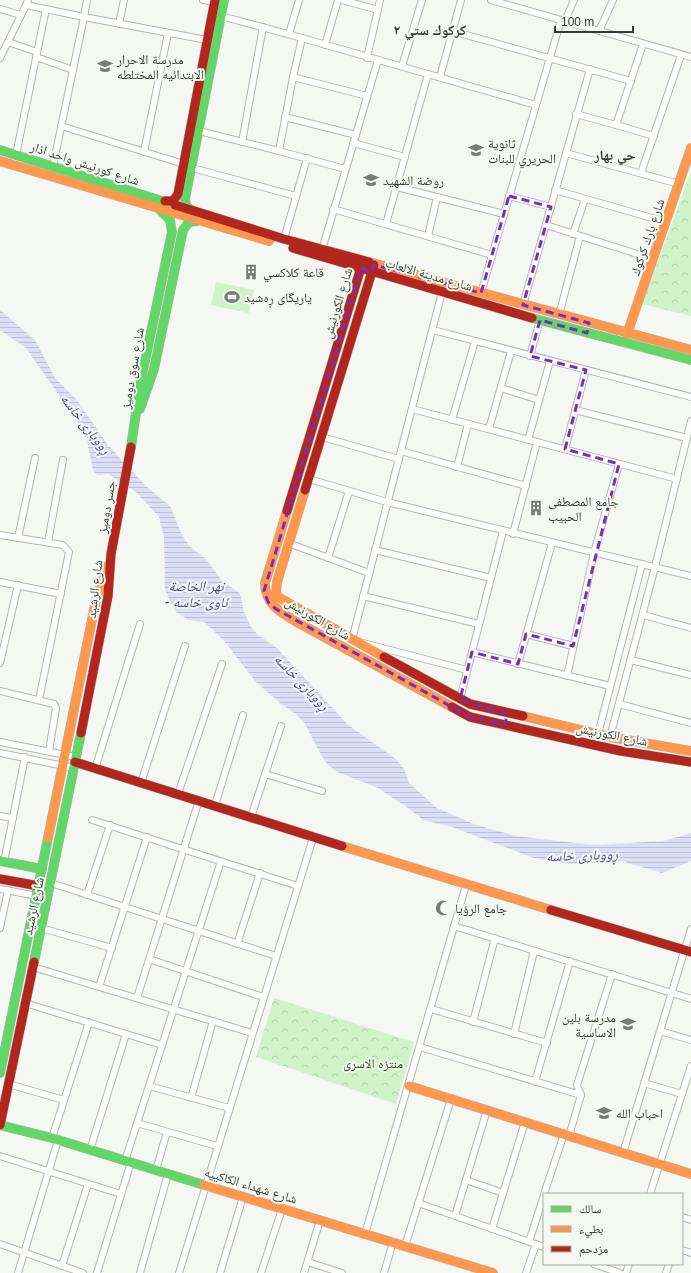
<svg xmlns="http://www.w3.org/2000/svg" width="691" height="1273" viewBox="0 0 691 1273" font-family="Arial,'Noto Naskh Arabic',sans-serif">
	<defs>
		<pattern id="park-crowns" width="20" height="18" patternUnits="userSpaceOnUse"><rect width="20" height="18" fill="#d1f3ca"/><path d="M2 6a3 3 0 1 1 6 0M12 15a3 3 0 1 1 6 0" fill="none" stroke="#b4d1ae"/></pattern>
		<pattern id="water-rules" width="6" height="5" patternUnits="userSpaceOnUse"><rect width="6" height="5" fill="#dcdef6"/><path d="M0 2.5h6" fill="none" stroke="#bdbfd4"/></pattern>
	</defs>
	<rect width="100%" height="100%" fill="#f4f7f2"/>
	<path fill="#d1f3ca" d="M216,282L254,290L249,313L211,305Z"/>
	<g fill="url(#park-crowns)">
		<path d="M691,172V316L642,304Z"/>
		<path d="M274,998L414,1042L396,1104L256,1057Z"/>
	</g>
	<path fill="url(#water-rules)" d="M0,310L35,340L55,378L76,399L108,445L147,487L170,506L181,533L189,546L206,559L222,581L240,593L244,612L251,627L257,634L277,648L347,724L397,760L404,769L409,783L437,808L476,825L516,836L575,843L596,845L663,841L691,833V861L662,873L621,861L568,864L534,858L452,827L423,820L408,808L378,788L337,772L327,764L319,751L305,724L297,715L280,703L256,682L225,642L213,630L204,622L189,620L176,612L165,590L164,537L159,517L136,492L108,474L98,475L93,471L86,434L26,348L0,330Z"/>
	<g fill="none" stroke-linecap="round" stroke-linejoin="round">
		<g stroke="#b4b7b3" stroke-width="8">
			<g id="street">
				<path d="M28,0L26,5L84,17L87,0"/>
				<path d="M203,0L215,2"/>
				<path d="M342,0L378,10"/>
				<path d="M491,0L691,57"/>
				<path d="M0,9L21,15"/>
				<path d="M221,16L302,38L293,77"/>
				<path d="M565,21L574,0"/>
				<path d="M119,24L124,0"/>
				<path d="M452,31L631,81"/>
				<path d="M599,31L613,0"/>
				<path d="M289,34L299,0"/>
				<path d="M302,38L536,105"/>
				<path d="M8,42L37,52"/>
				<path d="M325,45L338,0"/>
				<path d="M36,57L73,70"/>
				<path d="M0,58L26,5"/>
				<path d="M367,58L380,0"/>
				<path d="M402,66L422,0"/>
				<path d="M440,77L461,0"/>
				<path d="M576,114L616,125L643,44"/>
				<path d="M285,117L356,135"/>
				<path d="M616,125L654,136"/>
				<path d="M61,126L184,164"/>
				<path d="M199,131L279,151L293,77L367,96"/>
				<path d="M242,142L263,27"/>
				<path d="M353,143L405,157"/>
				<path d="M279,151L345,169"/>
				<path d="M144,152L168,33"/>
				<path d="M566,153L679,184"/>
				<path d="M16,155L46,9"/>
				<path d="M53,166L84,17L207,40"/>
				<path d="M192,168L296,196"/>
				<path d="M641,173L681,55"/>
				<path d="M397,187L504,214"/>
				<path d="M555,190L666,222"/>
				<path d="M509,196L551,207"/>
				<path d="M333,209L492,255"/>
				<path d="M386,224L428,74"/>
				<path d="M546,225L653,259"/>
				<path d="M573,234L585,199"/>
				<path d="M428,236L437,197"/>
				<path d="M284,239L307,158"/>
				<path d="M322,250L378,60"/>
				<path d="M481,293L561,20"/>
				<path d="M523,305L590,69"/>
				<path d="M559,315L580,236"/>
				<path d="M433,330L691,397"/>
				<path d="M530,356L540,320"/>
				<path d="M501,388L539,400"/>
				<path d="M412,409L677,479"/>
				<path d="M575,410L687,438"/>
				<path d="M452,420L475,341"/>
				<path d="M489,429L511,351"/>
				<path d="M322,437L399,459"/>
				<path d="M528,440L550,361"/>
				<path d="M565,449L586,370"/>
				<path d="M401,451L526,486"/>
				<path d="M457,467L468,424"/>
				<path d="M309,479L387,502L691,576"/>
				<path d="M513,534L537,442"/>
				<path d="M0,535L63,545L69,552L39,700"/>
				<path d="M18,538L35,458"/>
				<path d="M48,542L63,460"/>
				<path d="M288,543L369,573"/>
				<path d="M375,550L491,578"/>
				<path d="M328,558L349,491"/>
				<path d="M0,582L61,594"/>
				<path d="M363,596L479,624"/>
				<path d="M643,615L691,628"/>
				<path d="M526,634L573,646"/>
				<path d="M355,641L352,640L442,292"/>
				<path d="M363,643L467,670"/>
				<path d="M472,652L610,686"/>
				<path d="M631,660L691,675"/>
				<path d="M0,663L18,585"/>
				<path d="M518,664L552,543"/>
				<path d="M567,676L594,553L619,464"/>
				<path d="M0,691L54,704L56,708L49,751"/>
				<path d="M460,699L503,531"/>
				<path d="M619,704L691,723"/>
				<path d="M598,734L642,564"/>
				<path d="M610,737L655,567L691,421"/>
				<path d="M0,742L76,757"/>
				<path d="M0,753L74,768"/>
				<path d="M95,769L140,624"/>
				<path d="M265,774L322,791"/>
				<path d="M141,783L185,646"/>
				<path d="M178,794L222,664"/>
				<path d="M215,805L243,715"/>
				<path d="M0,816L13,818"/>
				<path d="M251,817L281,726"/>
				<path d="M92,820L298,886"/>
				<path d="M4,862L25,757"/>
				<path d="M51,883L276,956"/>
				<path d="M0,889L37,896"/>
				<path d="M87,895L110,825"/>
				<path d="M454,926L691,999"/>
				<path d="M0,928L8,890"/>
				<path d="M41,928L112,948"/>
				<path d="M237,944L260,873"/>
				<path d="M149,959L263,997"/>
				<path d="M33,967L252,1033"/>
				<path d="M99,987L147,837"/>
				<path d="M137,998L199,800"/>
				<path d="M25,1003L162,1045"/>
				<path d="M431,1009L547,1043"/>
				<path d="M473,1022L495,938"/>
				<path d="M660,1031L691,1040"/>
				<path d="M514,1034L534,951"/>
				<path d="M420,1047L581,1095"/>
				<path d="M535,1082L570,961"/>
				<path d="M644,1083L682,1094"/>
				<path d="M8,1084L64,1100"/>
				<path d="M149,1086L229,1108"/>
				<path d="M191,1098L213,1021"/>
				<path d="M137,1123L217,1146"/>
				<path d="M569,1136L581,1095L577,1085L612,974"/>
				<path d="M52,1138L89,1022"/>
				<path d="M90,1150L126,1034"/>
				<path d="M623,1153L691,929"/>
				<path d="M0,1156L121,1194"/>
				<path d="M125,1161L221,861"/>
				<path d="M156,1170L167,1132"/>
				<path d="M466,1180L503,1193"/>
				<path d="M544,1194L564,1134"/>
				<path d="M650,1194L691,1066"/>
				<path d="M418,1203L544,1247"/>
				<path d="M455,1216L487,1110"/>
				<path d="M682,1217L691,1220"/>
				<path d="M492,1229L525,1122"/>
				<path d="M365,1234L466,885"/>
				<path d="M529,1242L544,1195"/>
				<path d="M0,1244L83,1273"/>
				<path d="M405,1246L451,1099"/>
				<path d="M682,1250L691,1253"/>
				<path d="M308,1262L342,1273"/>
				<path d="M594,1264L620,1273"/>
				<path d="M62,1266L88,1184"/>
				<path d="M18,1273L58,1140"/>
				<path d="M97,1273L131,1162"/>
				<path d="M140,1273L168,1174"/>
				<path d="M179,1273L313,838"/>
				<path d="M220,1273L243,1197"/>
				<path d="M261,1273L282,1209"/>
				<path d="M304,1273L320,1220"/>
				<path d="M384,1273L393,1242"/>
				<path d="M526,1273L536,1244"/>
				<path d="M626,1273L629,1264"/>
				<path d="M666,1273L669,1264"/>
			</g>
		</g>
		<g stroke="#b4b7b3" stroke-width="10">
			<g id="fast">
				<path d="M0,150L175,205"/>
				<path d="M191,210L186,206L185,199L224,0"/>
				<path d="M532,318L691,360"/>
				<path d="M140,409L154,369L183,230L189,222L197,221"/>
				<path d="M131,447L140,385L172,232L170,220L160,210"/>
				<path d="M0,861L42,869"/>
				<path d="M34,962L81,733"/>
				<path d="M0,1073L48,838"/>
				<path d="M0,1125L52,1138L204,1185"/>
			</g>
		</g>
		<g stroke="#b4b7b3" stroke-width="10">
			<g id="slow">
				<path d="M0,161L269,241"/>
				<path d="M369,262L691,350"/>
				<path d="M627,334L691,148"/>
				<path d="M305,490L277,582L276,592L278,597L384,657"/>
				<path d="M287,511L265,583C265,604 280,612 297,622L452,707"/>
				<path d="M523,716L610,737L691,751"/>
				<path d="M48,838L96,600L107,566"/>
				<path d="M342,846L551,910"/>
				<path d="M409,1086L691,1174"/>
				<path d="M204,1185L493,1273"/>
			</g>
		</g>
		<g stroke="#b4b7b3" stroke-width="10">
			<g id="jam">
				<path d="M165,201H173L178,194L215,0"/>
				<path d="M175,205L284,239L369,262"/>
				<path d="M293,248L532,318"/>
				<path d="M305,490L374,265"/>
				<path d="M287,511L363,261"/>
				<path d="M384,657L470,704L523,716"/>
				<path d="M452,707L470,717L621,751L691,762"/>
				<path d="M81,733L108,596L111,554L131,447"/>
				<path d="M75,762L342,846"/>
				<path d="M0,879L39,886"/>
				<path d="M551,910L691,952"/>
				<path d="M0,1125L34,962"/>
			</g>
		</g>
		<use href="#street" stroke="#fdfefd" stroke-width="6"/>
		<use href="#fast" stroke="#63d668" stroke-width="9"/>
		<use href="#slow" stroke="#ff974d" stroke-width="9"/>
		<use href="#jam" stroke="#b3261e" stroke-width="9"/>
	</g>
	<path fill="none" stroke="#7b2cbf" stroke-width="3" stroke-dasharray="8 5" stroke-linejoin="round" d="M509,196L551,207L523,305L589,323L587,333L540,320L530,356L586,370L565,449L619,464L573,646L526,634L518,664L472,652L460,699L507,714L505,725L470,717L276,609L268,602L264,591L361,268L372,272L374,265L481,293Z"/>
	<defs>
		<g id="school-bare" transform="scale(1.2)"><path d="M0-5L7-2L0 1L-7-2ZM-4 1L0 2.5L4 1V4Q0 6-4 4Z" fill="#787b77" stroke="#f3f8f1" stroke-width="2.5" paint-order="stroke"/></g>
		<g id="building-bare" transform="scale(1.2)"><path d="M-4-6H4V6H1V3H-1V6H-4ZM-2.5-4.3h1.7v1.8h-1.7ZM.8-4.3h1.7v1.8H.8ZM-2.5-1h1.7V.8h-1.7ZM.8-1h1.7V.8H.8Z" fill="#787b77" stroke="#f3f8f1" stroke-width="2.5" paint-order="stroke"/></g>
		<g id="stadium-bare" transform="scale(1.2)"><path d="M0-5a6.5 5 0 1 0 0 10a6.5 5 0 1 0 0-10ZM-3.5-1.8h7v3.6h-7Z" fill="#787b77" stroke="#f3f8f1" stroke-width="2.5" paint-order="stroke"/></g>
		<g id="mosque-bare" transform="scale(1.2)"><path d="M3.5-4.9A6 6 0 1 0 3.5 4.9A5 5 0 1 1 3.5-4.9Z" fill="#787b77" stroke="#f3f8f1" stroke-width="2.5" paint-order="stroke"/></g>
	</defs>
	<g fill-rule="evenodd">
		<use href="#school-bare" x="105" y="66"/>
		<use href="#school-bare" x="476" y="150"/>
		<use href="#school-bare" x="371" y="180"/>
		<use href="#building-bare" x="251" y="272"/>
		<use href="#stadium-bare" x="232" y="297"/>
		<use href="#building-bare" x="536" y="508"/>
		<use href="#mosque-bare" x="443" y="908"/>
		<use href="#school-bare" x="628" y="1024"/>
		<use href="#school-bare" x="604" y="1113"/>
	</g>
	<g text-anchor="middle" stroke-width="4" stroke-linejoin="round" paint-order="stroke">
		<g font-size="13" fill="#363835" stroke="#f3f8f1" text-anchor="start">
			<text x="117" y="64">مدرسة الاحرار<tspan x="117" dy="15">الابتدائيه المختلطه</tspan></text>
			<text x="488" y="148">ثانوية<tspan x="488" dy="15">الحريري للبنات</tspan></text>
			<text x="383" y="185">روضة الشهيد</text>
			<text x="263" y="277">قاعة كلاكسي</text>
			<text x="244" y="302">یاریگای ڕەشید</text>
			<text x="548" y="506">جامع المصطفى<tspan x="548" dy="15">الحبيب</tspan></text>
			<text x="455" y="913">جامع الرؤيا</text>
			<text x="616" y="1022" text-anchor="end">مدرسة بلين<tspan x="616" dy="15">الاساسية</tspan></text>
			<text x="616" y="1118">احباب الله</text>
		</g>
		<g font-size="13" fill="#363835" stroke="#f3f8f1">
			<text transform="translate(85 163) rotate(18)" y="5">شارع كورنيش واحد اذار</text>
			<text transform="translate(647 237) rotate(-71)" y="5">شارع بارك كركوك</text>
			<text transform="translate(429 274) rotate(16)" y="5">شارع مدينة الالعاب</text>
			<text transform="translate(337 303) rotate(-73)" y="5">شارع الكورنيش</text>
			<text transform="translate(132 368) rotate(-80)" y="5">شارع سوق دوميز</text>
			<text transform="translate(106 507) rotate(-80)" y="5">جسر دوميز</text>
			<text transform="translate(94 589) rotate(-83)" y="5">شارع الرشيد</text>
			<text transform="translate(318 618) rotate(30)" y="5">شارع الكورنيش</text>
			<text transform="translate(612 734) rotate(11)" y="5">شارع الكورنيش</text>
			<text transform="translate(33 906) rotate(-78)" y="5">شارع الرشيد</text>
			<text transform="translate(251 1185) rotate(17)" y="5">شارع شهداء الكاكييه</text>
		</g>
		<g font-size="13" fill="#195909" stroke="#f3f8f1">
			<text x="373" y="1068">منتزه الاسرى</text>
		</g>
		<g font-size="14" font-weight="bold" fill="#363835" stroke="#f3f8f1">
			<text x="430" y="35">كركوك ستي ٢</text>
			<text x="615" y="160">حي بهار</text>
		</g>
		<g font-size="14" font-style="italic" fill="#4a3aa0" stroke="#f3f8f1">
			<text transform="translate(86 424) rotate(52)" y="5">ڕووباری خاسە</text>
			<text x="196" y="591">نهر الخاصة<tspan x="196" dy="16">- ئاوی خاسە</tspan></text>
			<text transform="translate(302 682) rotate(46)" y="5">ڕووباری خاسە</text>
			<text transform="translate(582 855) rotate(-2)" y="5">ڕووباری خاسە</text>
		</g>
	</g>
	<rect x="543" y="1193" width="140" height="72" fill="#f3f8f1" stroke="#a7aba6"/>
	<rect x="551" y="1206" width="20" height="6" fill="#63d668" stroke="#a7aba6"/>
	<text x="579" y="1213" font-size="12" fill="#363835">سالك</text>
	<rect x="551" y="1226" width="20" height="6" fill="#ff974d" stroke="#a7aba6"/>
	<text x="579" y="1233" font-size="12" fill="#363835">بطيء</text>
	<rect x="551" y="1246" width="20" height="6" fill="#b3261e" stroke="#a7aba6"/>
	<text x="579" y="1253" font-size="12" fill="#363835">مزدحم</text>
	<path d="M555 26v6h78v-6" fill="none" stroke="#363835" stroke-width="2"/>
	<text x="561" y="26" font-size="12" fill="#363835" stroke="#f3f8f1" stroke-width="3" paint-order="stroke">100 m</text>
</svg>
